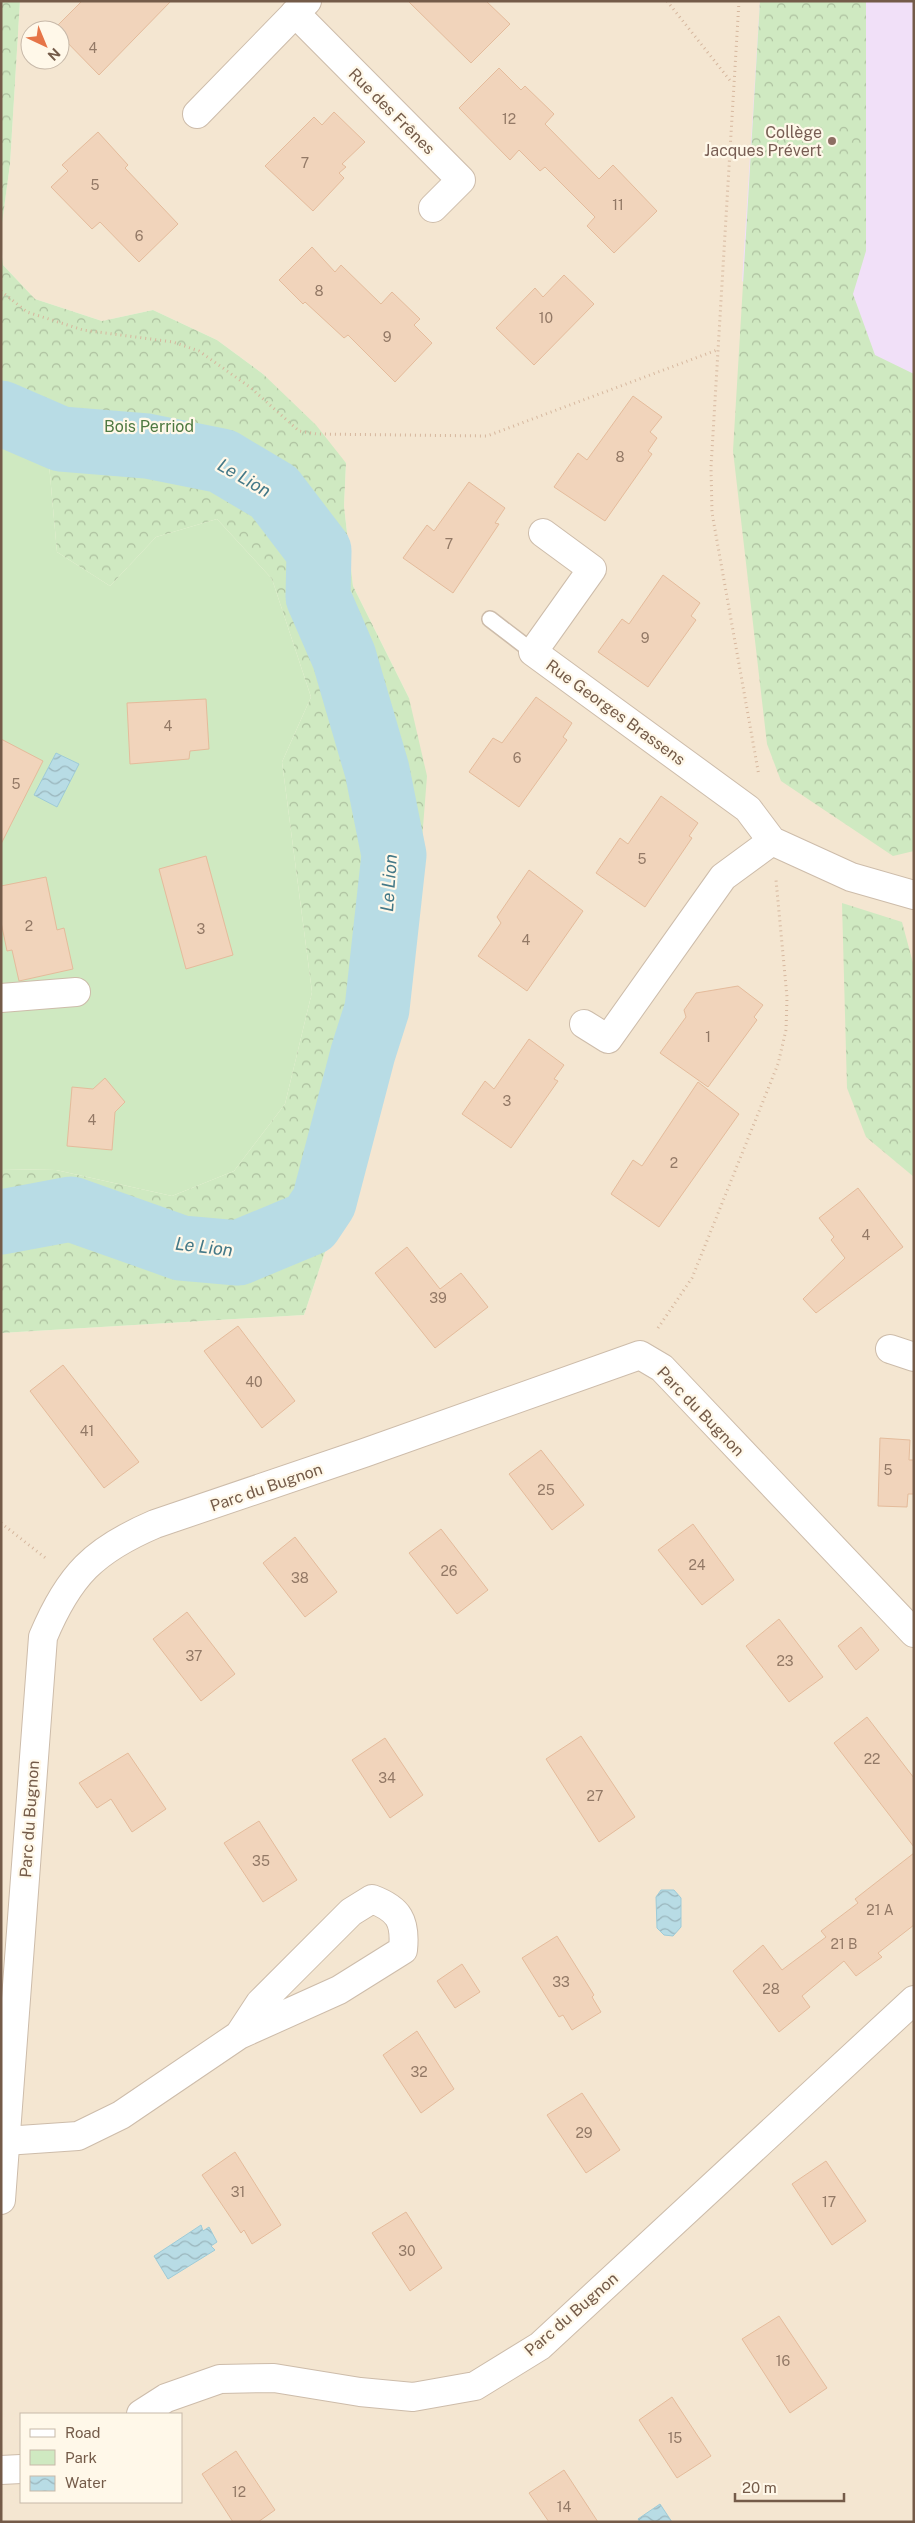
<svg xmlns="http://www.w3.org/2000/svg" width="915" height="2523" viewBox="0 0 915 2523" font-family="'Public Sans',sans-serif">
	<defs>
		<pattern id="forest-crowns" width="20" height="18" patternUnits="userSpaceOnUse" patternTransform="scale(1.25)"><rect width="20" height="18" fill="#cfe9c1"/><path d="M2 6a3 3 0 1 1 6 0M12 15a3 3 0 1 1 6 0" fill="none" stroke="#adc09f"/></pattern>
		<pattern id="water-waves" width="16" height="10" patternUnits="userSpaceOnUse" patternTransform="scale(1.25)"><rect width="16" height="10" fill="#b8dce5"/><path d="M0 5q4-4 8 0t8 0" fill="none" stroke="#9ab5bc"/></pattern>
	</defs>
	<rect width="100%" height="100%" fill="#fcf4e3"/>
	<path fill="#f4e6d1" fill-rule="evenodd" d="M20,1H914V2522H1V1333L304,1315L385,1073L414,942L409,698L353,586L344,506L346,463L263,374L217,340L153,310L102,321L35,299L3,265L1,231L10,164ZM30,30H60V60H30ZM21,2414H181V2502H21Z"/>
	<path fill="#f1e0f8" d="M760,1H914V400L742,281Z"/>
	<path fill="#cfe9c1" d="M1,439L49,464L57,552L110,586L156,537L217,519L272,579L311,697L282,762L312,992L285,1104L234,1171L172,1196L56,1170L1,1169Z"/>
	<g fill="url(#forest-crowns)">
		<path d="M1,1H20L10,164L1,231Z"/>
		<path d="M760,1H866V251L853,294L875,355L914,374V851L893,856L781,781L767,744L733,451Z"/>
		<path d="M1,249L3,265L35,299L102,321L153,310L217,340L263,374L316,425L346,463L344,506L353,586L409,698L427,776L414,942L385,1073L304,1315L1,1333V1169L56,1170L172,1196L234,1171L285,1104L312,992L282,762L311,697L272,579L217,519L156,537L110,586L57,552L49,464L1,439Z"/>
		<path d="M842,903L902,922L914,967V1177L866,1137L847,1088Z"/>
	</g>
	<g fill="url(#water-waves)" stroke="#9ecbd7">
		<path d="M56,753L79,764L57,807L34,795Z"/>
		<path d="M661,1890H674L681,1898V1927L673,1936L664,1935L657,1928L656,1897Z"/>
		<path d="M201,2225L203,2231L209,2227L217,2242L211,2246L215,2250L168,2279L154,2256Z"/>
		<path d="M660,2504L672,2522H640L638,2519Z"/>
	</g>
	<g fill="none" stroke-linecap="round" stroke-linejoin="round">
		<path stroke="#b8dce5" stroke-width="65" d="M1,413L61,439L147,446L222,461L274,492L319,551L318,597L344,657L377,770L394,855L377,1009L363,1053L324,1202L310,1223L238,1253L181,1248L71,1209L1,1222"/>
	</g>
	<g fill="#f1d4bb" stroke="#e4bb9b">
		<path d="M82,1H171L99,75L60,35V30L54,29Z"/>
		<path d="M408,1H486L510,24L471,63Z"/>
		<path d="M499,68L521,90L525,86L554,114L545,124L599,179L613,165L657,211L614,253L587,226L595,217L545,167L540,171L519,150L510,160L459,108Z"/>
		<path d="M334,112L365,142L342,164L346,167L339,173L344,178L313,211L265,166L314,117L322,125Z"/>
		<path d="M98,132L128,165L125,168L178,224L139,262L100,222L92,229L51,187L68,171L62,165Z"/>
		<path d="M312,247L335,272L341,265L381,304L392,292L420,319L414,325L432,343L395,382L348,335L344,338L305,302L303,304L279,280Z"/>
		<path d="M564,275L594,304L534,365L496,328L535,288L543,297Z"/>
		<path d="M633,396L662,417L650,432L657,438L648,451L652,454L605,521L554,487L578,453L587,460Z"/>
		<path d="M469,482L505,508L495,523L499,524L453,593L403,558L427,525L434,531Z"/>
		<path d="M663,575L700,603L691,616L696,620L648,687L598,652L622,619L629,624Z"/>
		<path d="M536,697L572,723L563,737L567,740L519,807L469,772L493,738L502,743Z"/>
		<path d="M206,699L209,749L190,751L189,759L130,764L127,703Z"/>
		<path d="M1,739L43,761L1,844Z"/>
		<path d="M661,796L698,823L689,836L692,838L645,907L596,873L620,838L628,844Z"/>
		<path d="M206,856L233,955L186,969L159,869Z"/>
		<path d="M529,870L583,911L527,991L478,956L501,923L497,917Z"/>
		<path d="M46,877L57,930L64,928L73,969L19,981L12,950L7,951L1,922V886Z"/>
		<path d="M738,986L763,1005L754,1017L757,1020L708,1087L660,1053L686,1017L684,1010L696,993Z"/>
		<path d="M529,1039L564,1065L554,1079L558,1081L511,1148L462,1114L485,1081L494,1089Z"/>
		<path d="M105,1078L125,1102L115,1112L112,1150L67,1146L72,1087L93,1089Z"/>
		<path d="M698,1082L739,1114L659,1227L611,1194L633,1160L642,1166Z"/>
		<path d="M858,1188L903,1247L816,1313L803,1299L845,1258L831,1240L834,1237L819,1218Z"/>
		<path d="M407,1247L440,1289L461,1273L488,1307L435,1348L375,1273Z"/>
		<path d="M238,1326L295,1401L262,1428L204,1351Z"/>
		<path d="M63,1365L139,1462L104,1488L30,1391Z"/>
		<path d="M880,1438L910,1440L909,1460H914V1494H908L907,1507L878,1506Z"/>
		<path d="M541,1450L584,1505L552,1530L509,1474Z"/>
		<path d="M693,1524L734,1580L702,1605L658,1550Z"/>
		<path d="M441,1529L488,1590L457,1614L409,1553Z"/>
		<path d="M295,1537L337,1592L305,1617L263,1563Z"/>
		<path d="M187,1612L235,1674L201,1701L153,1639Z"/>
		<path d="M779,1619L823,1677L789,1702L746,1646Z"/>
		<path d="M861,1627L879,1650L856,1670L838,1646Z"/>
		<path d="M867,1717L914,1778V1847L834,1743Z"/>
		<path d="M581,1736L635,1817L599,1842L546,1759Z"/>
		<path d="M385,1738L423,1795L390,1818L352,1760Z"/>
		<path d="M128,1753L166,1809L132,1832L111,1799L97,1808L79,1783Z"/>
		<path d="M259,1821L297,1880L263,1902L224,1843Z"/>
		<path d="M914,1853V1925L878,1953L882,1957L856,1976L844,1961L802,1996L810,2007L779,2032L733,1971L763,1945L782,1970L826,1937L821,1931L858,1903L855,1899Z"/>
		<path d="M557,1936L594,1995L592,1997L601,2012L572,2030L563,2015L559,2017L522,1958Z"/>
		<path d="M462,1964L480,1992L455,2008L437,1981Z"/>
		<path d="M417,2031L454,2089L421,2113L383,2055Z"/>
		<path d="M582,2093L620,2150L586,2173L547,2115Z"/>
		<path d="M235,2152L281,2225L252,2244L244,2230L241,2233L202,2175Z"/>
		<path d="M826,2161L866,2221L832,2245L792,2184Z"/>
		<path d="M406,2212L442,2268L410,2291L372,2233Z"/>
		<path d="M779,2316L827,2388L790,2413L742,2339Z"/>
		<path d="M672,2397L711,2456L677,2478L639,2420Z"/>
		<path d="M236,2451L275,2510L258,2522H233L202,2474Z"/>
		<path d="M564,2470L598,2522H549L529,2493Z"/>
	</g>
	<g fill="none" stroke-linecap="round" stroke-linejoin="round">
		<g stroke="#cdbcaa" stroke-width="18">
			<path id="service" d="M490,619L533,652"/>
		</g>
		<g stroke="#cdbcaa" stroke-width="30">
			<g id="minor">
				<path d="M295,13L461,180L433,208"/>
				<path d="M197,114L307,1"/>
				<path d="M543,533L592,569L533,652L748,809L772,841L851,877L914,895"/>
				<path d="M1,998L76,992"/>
				<path d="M584,1024L608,1039L723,877L772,841"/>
				<path d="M890,1349L914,1357"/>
				<path d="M5,2141L78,2136L121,2115L239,2035L260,2003L351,1912L372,1899C399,1909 406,1921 403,1950L339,1990L239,2035"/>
				<path d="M1,2200L43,1637C69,1575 94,1550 155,1524L364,1453L640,1355L662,1368L914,1633"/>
				<path d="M141,2414L166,2398L220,2379L274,2378L360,2392L413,2397L475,2386L540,2346L914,2000"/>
				<path d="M1,2470L21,2469"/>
			</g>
		</g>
		<g stroke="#d6b79e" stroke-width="3" stroke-dasharray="1 4" stroke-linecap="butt">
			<path d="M667,1L732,83"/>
			<path d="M739,1L711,467L712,513L759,776"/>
			<path d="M1,291L27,312L83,330L173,342L199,351L251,388L299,431L317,434L487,436L717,350"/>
			<path d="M658,1328L692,1278L778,1064L786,1030L787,997L776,880"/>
			<path d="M1,1523L48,1560"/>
		</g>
		<use href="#service" stroke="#fff" stroke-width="15"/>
		<use href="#minor" stroke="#fff" stroke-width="28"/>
	</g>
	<circle fill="#8d6e63" stroke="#fff8e9" stroke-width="2" cx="832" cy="141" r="5"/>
	<g text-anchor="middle" stroke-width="4.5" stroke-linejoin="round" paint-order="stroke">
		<g font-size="14" fill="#937966">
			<text x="93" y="53">4</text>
			<text x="509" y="124">12</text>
			<text x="305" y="168">7</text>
			<text x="95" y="190">5</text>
			<text x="618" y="210">11</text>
			<text x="139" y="241">6</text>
			<text x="319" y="296">8</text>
			<text x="546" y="323">10</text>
			<text x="387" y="342">9</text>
			<text x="620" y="462">8</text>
			<text x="449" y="549">7</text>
			<text x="645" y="643">9</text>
			<text x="168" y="731">4</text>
			<text x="517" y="763">6</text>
			<text x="16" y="789">5</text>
			<text x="642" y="864">5</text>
			<text x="29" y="931">2</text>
			<text x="201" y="934">3</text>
			<text x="526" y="945">4</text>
			<text x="708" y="1042">1</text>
			<text x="507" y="1106">3</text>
			<text x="92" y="1125">4</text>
			<text x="674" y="1168">2</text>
			<text x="866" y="1240">4</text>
			<text x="438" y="1303">39</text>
			<text x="254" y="1387">40</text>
			<text x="87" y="1436">41</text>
			<text x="888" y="1475">5</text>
			<text x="546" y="1495">25</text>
			<text x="697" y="1570">24</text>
			<text x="449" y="1576">26</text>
			<text x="300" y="1583">38</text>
			<text x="194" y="1661">37</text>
			<text x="785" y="1666">23</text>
			<text x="872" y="1764">22</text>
			<text x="387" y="1783">34</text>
			<text x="595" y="1801">27</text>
			<text x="261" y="1866">35</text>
			<text x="880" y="1915">21 A</text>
			<text x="844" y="1949">21 B</text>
			<text x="561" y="1987">33</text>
			<text x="771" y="1994">28</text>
			<text x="419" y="2077">32</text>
			<text x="584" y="2138">29</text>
			<text x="238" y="2197">31</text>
			<text x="829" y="2207">17</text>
			<text x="407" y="2256">30</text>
			<text x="783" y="2366">16</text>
			<text x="675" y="2443">15</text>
			<text x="239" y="2497">12</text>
			<text x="564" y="2512">14</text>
		</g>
		<g font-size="16" fill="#745b49" stroke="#fff8e9">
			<text transform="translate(392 111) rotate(45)" y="6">Rue des Frênes</text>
			<text transform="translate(616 712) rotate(36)" y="6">Rue Georges Brassens</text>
			<text transform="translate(701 1411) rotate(46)" y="6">Parc du Bugnon</text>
			<text transform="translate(266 1487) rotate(-19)" y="6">Parc du Bugnon</text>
			<text transform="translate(29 1819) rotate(-86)" y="6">Parc du Bugnon</text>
			<text transform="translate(571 2314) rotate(-41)" y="6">Parc du Bugnon</text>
		</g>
		<g font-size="16" fill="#785e54" stroke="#fff8e9" text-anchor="end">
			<text x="822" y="138">Collège<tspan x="822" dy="18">Jacques Prévert</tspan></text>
		</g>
		<g font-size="16" fill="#4e7941" stroke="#fff8e9">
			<text x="149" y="432">Bois Perriod</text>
		</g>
		<g font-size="18" font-style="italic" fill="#437887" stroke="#fff8e9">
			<text transform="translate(244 478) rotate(30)" y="6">Le Lion</text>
			<text transform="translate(389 883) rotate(-86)" y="6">Le Lion</text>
			<text transform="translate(204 1247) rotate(7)" y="6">Le Lion</text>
		</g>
	</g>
	<rect width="915" height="2523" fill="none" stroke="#745b49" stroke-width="5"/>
	<rect x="20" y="2413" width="162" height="90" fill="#fff8e9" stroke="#c7b9a9"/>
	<rect x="30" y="2429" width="25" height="8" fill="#ffffff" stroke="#c7b9a9"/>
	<text x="65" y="2438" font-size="15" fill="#745b49">Road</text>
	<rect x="30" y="2450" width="25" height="15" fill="#cfe9c1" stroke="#c7b9a9"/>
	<text x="65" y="2463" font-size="15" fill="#745b49">Park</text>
	<rect x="30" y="2476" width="25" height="15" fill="url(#water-waves)" stroke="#c7b9a9"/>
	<text x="65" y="2488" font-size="15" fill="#745b49">Water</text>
	<g transform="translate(45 45) rotate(136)"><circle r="24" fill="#fff8e9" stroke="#c7b9a9"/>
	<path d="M0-4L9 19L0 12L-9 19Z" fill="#e67548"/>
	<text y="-8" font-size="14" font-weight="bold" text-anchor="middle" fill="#745b49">N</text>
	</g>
	<path d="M735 2493v8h109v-8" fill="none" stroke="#745b49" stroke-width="2.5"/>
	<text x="742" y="2493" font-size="15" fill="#745b49" stroke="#fff8e9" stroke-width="4" paint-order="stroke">20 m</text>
</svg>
